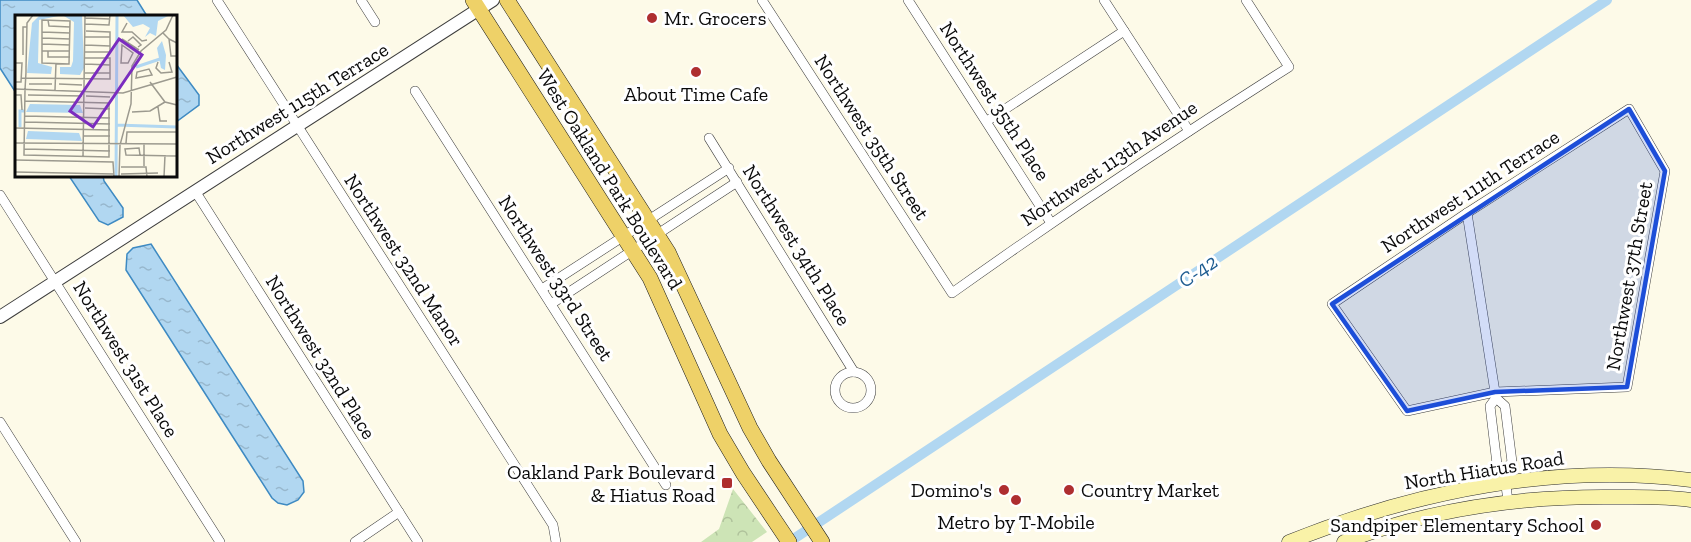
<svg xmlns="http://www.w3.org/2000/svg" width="1691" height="542" viewBox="0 0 1691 542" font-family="'Zilla Slab',serif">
	<defs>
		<pattern id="park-crowns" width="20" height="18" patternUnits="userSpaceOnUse" patternTransform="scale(1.5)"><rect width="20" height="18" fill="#cde4b6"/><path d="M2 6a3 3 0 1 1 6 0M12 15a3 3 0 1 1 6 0" fill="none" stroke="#afc29b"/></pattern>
		<pattern id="water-ripples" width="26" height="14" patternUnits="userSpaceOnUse" patternTransform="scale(1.5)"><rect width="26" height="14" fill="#b1d7f1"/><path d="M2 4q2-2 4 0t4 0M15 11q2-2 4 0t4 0" fill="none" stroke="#97b7cd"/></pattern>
	</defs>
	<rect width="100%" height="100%" fill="#fdfae8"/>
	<path fill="url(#park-crowns)" d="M733,489L767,532L752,542H701L719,529Z"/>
	<g fill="url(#water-ripples)" stroke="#3e8ac2" stroke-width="1.5">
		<path d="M0,0H137L147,16H16V93L0,68Z"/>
		<path d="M176,64L199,95V105L176,122Z"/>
		<path d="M69,176H103L104,181L123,208V217L108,225L99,221Z"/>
		<path d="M151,244L303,481L304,492L298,500L287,505L278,503L272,498L126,270L127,254L133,248Z"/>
	</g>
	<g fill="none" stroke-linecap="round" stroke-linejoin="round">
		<path stroke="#b1d7f1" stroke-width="10" d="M789,542L1607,0"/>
		<g stroke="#3d3d3d" stroke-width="10">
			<g id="minor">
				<path d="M217,0L553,525L556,542"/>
				<path d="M361,0L375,22"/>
				<path d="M762,0L952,293C1063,214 1175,139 1289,67L1246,0"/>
				<path d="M908,0L1051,223"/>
				<path d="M1104,0L1189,131"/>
				<path d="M415,91L666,485"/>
				<path d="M1629,109L1665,171L1627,387L1495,392L1407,411L1332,304L1467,213Z"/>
				<path d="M987,121L1124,31"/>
				<path d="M709,138L854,372"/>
				<path d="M195,191L418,542"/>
				<path d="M0,195L220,542"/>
				<path d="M1467,213L1495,392L1496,398L1505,406L1512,462L1504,471"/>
				<path d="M542,289L729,168"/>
				<path d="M551,304L737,182"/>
				<circle cx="853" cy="390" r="18"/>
				<path d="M1496,398L1490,406L1497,464L1504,471L1508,501"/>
				<path d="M0,422L76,542"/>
				<path d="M355,542L399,512"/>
			</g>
		</g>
		<g stroke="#3d3d3d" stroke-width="14">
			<path id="tertiary" d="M0,317L493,0"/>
		</g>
		<g stroke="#2c2c2c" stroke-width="15">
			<g id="secondary">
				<path d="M1289,542C1416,491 1555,463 1691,480"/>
				<path d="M1344,542C1430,509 1522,496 1613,497C1639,497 1665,496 1691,500"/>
			</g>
		</g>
		<g stroke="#1b1b1b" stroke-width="16">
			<g id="primary">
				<path d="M473,0L650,278L720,434L743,473L789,542"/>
				<path d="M507,0L668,252L750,428L769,461L822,542"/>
			</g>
		</g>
		<use href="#minor" stroke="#fff" stroke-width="9"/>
		<use href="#tertiary" stroke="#fff" stroke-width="12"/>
		<use href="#secondary" stroke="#f9f2a8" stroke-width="14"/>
		<use href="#primary" stroke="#eed168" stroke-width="15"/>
	</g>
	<path fill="#1d4ed8" fill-opacity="0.2" stroke="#1d4ed8" stroke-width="4.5" stroke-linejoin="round" d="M1629,109L1665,171L1627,387L1495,392L1407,411L1332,304Z"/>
	<g fill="#ae2e30" stroke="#fff" stroke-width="2">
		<circle cx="652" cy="18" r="6"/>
		<circle cx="696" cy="72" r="6"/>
		<rect x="721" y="477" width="12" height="12" rx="3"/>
		<circle cx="1004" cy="490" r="6"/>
		<circle cx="1069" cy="490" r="6"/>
		<circle cx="1016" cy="500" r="6"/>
		<circle cx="1596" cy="525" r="6"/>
	</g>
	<g text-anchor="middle" stroke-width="6" stroke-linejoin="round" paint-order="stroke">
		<g font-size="20" fill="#0a0a0a" stroke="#fff" text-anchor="end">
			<text x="664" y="25" text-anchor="start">Mr. Grocers</text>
			<text x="696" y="101" text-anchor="middle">About Time Cafe</text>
			<text x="715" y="479">Oakland Park Boulevard<tspan x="715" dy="23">&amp; Hiatus Road</tspan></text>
			<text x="992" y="497">Domino's</text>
			<text x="1081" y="497" text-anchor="start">Country Market</text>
			<text x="1016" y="529" text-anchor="middle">Metro by T-Mobile</text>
			<text x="1584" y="532">Sandpiper Elementary School</text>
		</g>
		<g font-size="20" fill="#0a0a0a" stroke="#fff">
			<text transform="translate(995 101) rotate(57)" y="7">Northwest 35th Place</text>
			<text transform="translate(297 103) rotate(-32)" y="7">Northwest 115th Terrace</text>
			<text transform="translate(872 137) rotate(57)" y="7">Northwest 35th Street</text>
			<text transform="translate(1109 163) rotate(-34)" y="7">Northwest 113th Avenue</text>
			<text transform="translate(610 179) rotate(58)" y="7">West Oakland Park Boulevard</text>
			<text transform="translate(1470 191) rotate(-33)" y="7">Northwest 111th Terrace</text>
			<text transform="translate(797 245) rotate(58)" y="7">Northwest 34th Place</text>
			<text transform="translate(404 260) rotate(57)" y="7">Northwest 32nd Manor</text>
			<text transform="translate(1629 276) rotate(-80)" y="7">Northwest 37th Street</text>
			<text transform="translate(556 278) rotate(57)" y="7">Northwest 33rd Street</text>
			<text transform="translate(321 357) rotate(58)" y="7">Northwest 32nd Place</text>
			<text transform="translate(126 359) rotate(58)" y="7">Northwest 31st Place</text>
			<text transform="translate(1484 470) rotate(-9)" y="7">North Hiatus Road</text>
		</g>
		<g font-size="21" font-style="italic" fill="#1e5c91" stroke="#fff">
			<text transform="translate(1198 271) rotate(-34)" y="7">C-42</text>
		</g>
	</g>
	<g transform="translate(15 15)">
		<rect width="162" height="162" fill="#fdfae8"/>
		<path d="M25,0H48L24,5L23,48L37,52L36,59L12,58L17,8ZM67,0L69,53L65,60L45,59V52H56L58,46L59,7L49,1ZM108,0H155L143,6L141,21L135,18L130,22L135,13L128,9L118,12ZM147,26L151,40L150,55L146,53L142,33ZM15,89L65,90L68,98L11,97ZM13,116L64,118L67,126L11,124Z" fill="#b1d7f1"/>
		<path fill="none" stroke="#b1d7f1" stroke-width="3" d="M121,52L145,44M101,110L162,112M5,112V96H9M101,162L102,0"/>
		<path fill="none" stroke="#9c9a8f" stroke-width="1.5" d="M70,3L95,4M27,5L55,6L54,49L27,48ZM33,5L34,11L55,12M112,8L107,17H117L127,26L132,25M70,9L94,10L95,0M27,17L55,18M148,18L154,24L156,41H162M70,22H95M27,23L55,24M107,24L124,35M154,24L162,28V38M113,26L118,22L126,30L123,32M27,29L55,30M70,30L95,31M107,30L118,38L113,48H106ZM27,36H55M33,36V42H55M70,37H95V17L71,16M8,40V12H12M143,47L141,53L146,58L157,57L154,47M0,48H7L6,67H0M70,49L95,50M11,53L12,8L18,0M134,54L137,60L121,63L122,57ZM70,58H95M6,63L95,64V43H70M135,67L150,87L162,90M14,69H37M44,69L67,70M0,74L108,78L162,62M40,75L41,48M0,80H6L7,95M13,80L67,81M71,81L95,82M10,86L94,88V142L9,140V139L10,75L11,57V51M143,92L145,106H152M70,93L95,94M117,97L135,96L150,87M10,101L95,103M10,107L95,109M0,113L95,115M68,121H95M0,128L162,129M111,128L112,117H162M129,128V151M9,134L95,136M125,140L124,133L110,134L111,140L162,141M68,142L70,0M0,145L98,147L99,162M106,152H131L132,162M0,157L99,159M106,159L143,158M104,162L105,130L116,89L117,51L126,36L151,15L158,0M149,162L150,140"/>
		<path fill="#7b2cbf" fill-opacity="0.15" stroke="#7b2cbf" stroke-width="3" d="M104,24L127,40L78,112L55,96Z"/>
		<rect width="162" height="162" fill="none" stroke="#0a0a0a" stroke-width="3"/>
	</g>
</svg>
